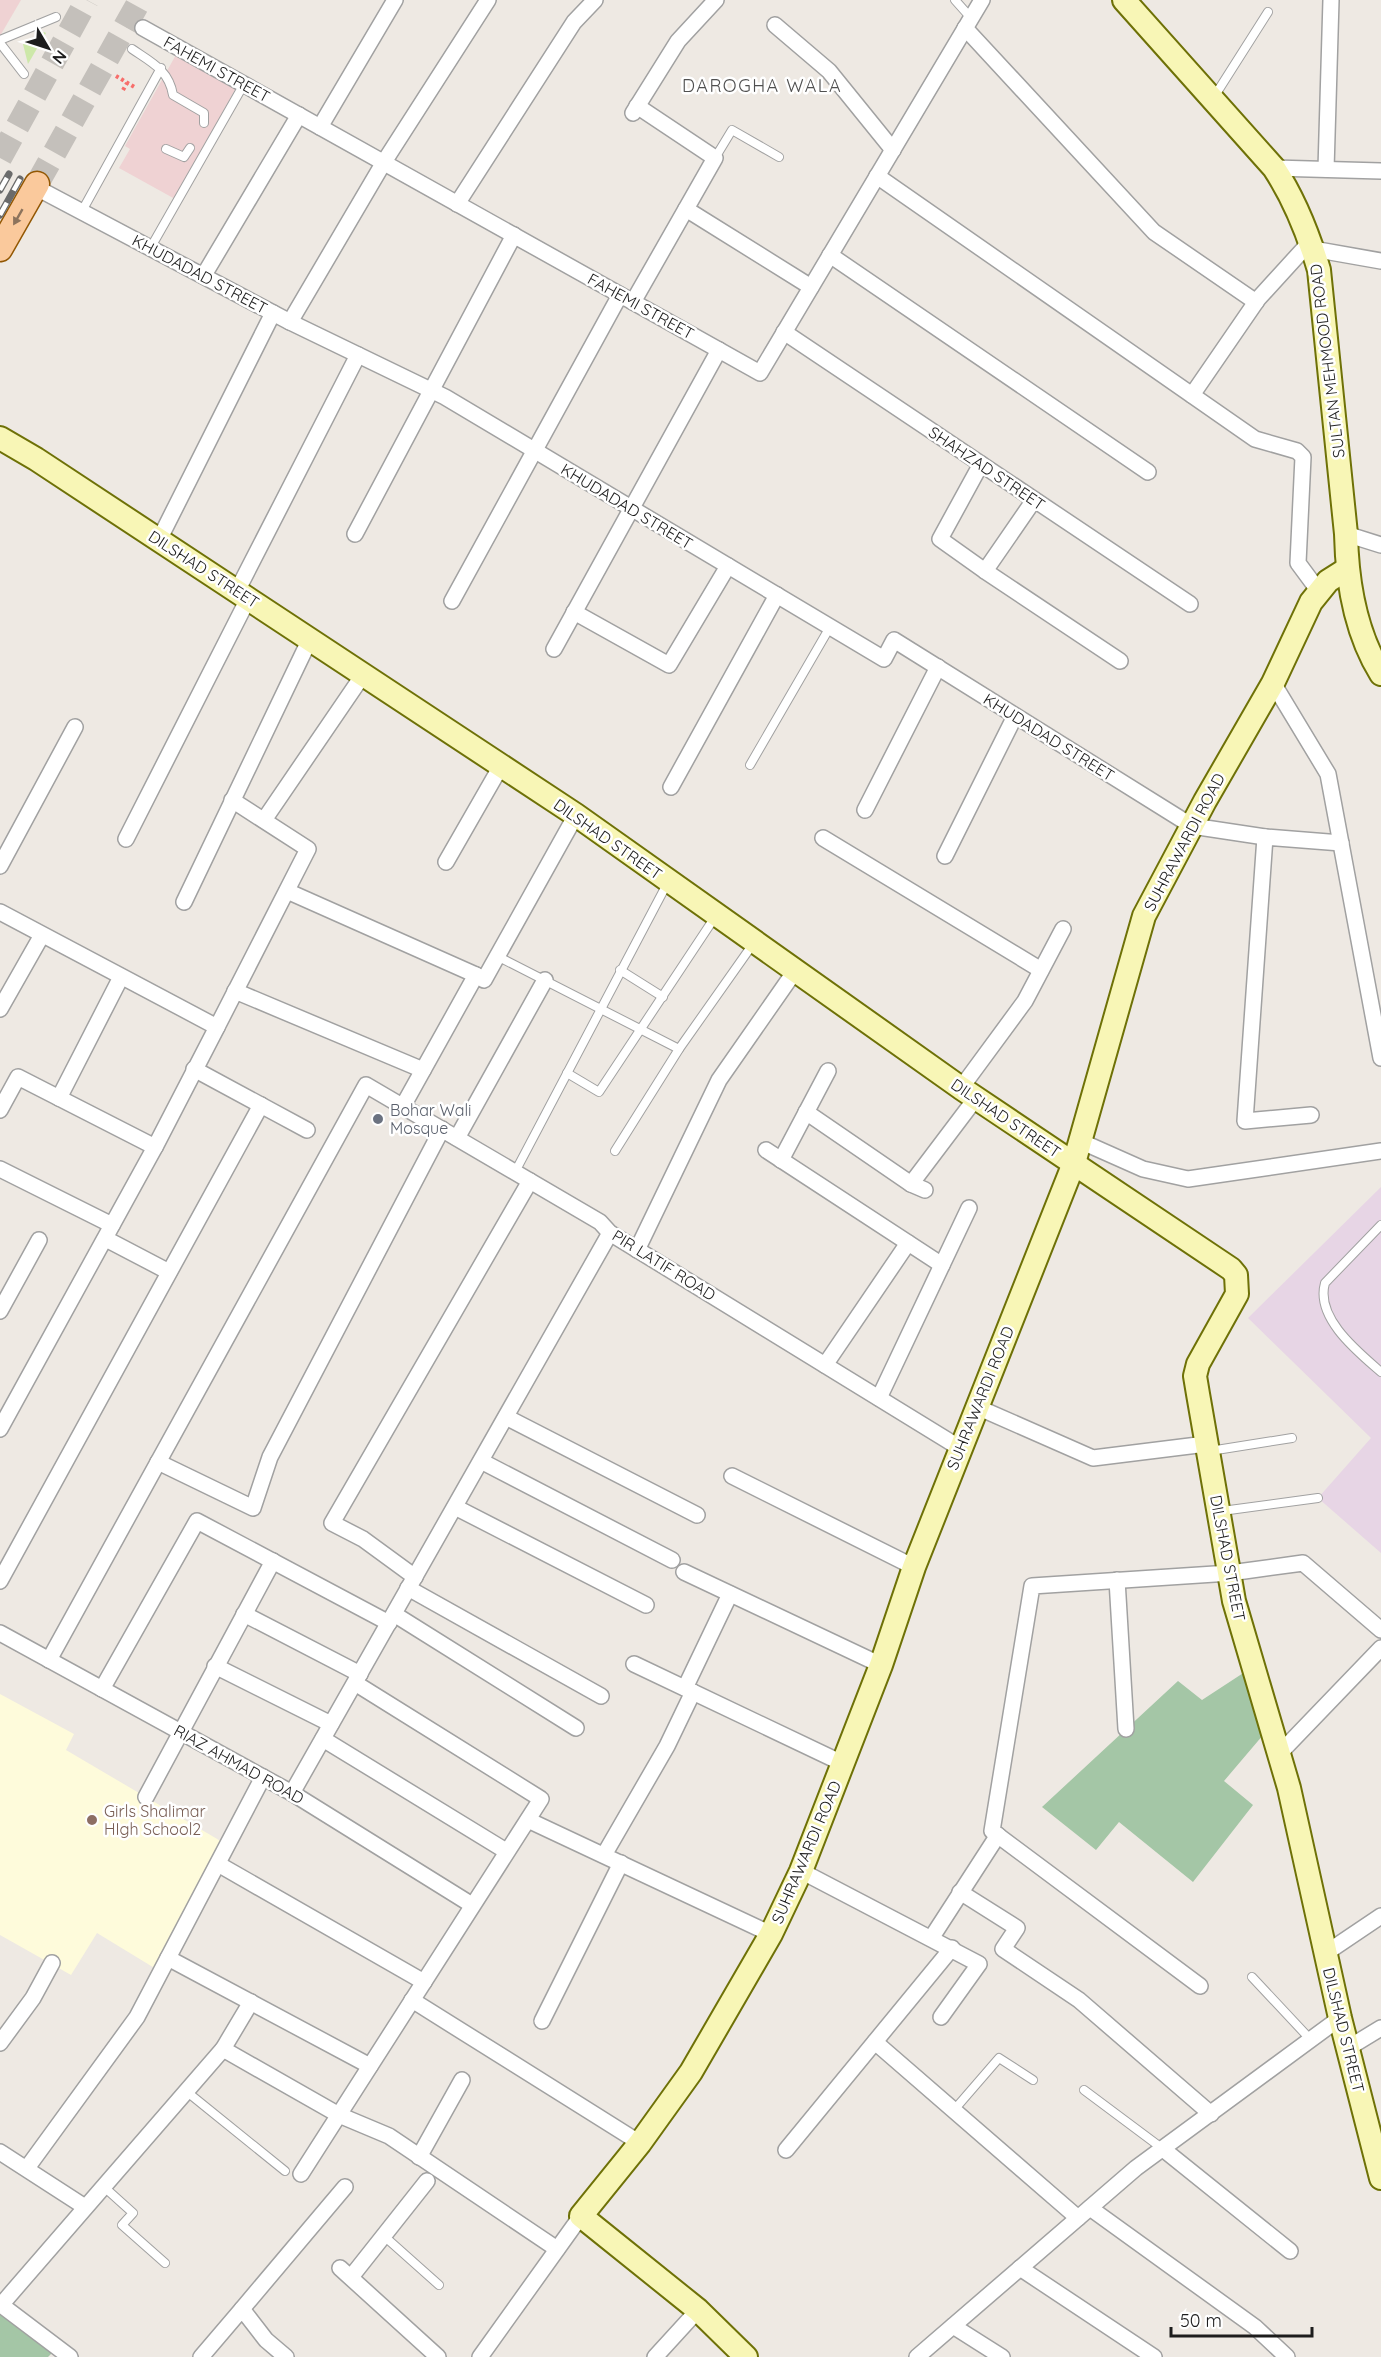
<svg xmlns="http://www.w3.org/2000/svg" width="1381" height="2357" viewBox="0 0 1381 2357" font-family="Quicksand,sans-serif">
	<rect width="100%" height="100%" fill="#eee9e3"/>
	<g fill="#efd2d3">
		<path d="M0,0H21L0,36Z"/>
		<path d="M177,53L237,86L175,199L119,168L130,149L125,146Z"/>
	</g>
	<path fill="#e7d5e5" d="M1381,1187V1553L1318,1498L1371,1438L1248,1318Z"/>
	<path fill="#fefbdb" d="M0,1694L74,1734L66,1750L224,1843L161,1972L97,1933L71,1975L0,1935Z"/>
	<path fill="#cde8a9" d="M44,32L46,33L28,64L23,44Z"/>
	<g fill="#a4c6a6">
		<path d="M1254,1666L1269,1728L1224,1781L1253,1805L1193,1882L1119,1822L1096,1850L1042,1807L1178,1681L1202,1700Z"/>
		<path d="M0,2301L63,2342L48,2357H0Z"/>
	</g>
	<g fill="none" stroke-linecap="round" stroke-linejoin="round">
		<path stroke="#c4c0bb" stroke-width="15" stroke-dasharray="15 8" stroke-linecap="butt" d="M129,20L143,28"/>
		<g stroke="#c4c0bb" stroke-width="24" stroke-dasharray="24 12" stroke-linecap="butt">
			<path d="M0,158L87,0"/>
			<path d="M37,184L140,0"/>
		</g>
		<g stroke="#a1a1a1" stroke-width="10">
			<g id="lane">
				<path d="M955,0L971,18"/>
				<path d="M0,40L56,17"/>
				<path d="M0,43L24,74"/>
				<path d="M132,49C151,62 169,70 173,95L204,113V123"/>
				<path d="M1214,97L1268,12"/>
				<path d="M166,149L184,157L190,148"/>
				<path d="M715,158L732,130L779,157"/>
				<path d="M82,211L161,68"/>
				<path d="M151,247L244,84"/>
				<path d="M750,765L830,627"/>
				<path d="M497,956L679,1049"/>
				<path d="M620,970L663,997"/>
				<path d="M567,1073L599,1092L715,917"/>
				<path d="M615,1151L679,1049L753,944"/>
				<path d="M515,1172L668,882"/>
				<path d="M1381,1225L1325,1283C1315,1318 1358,1352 1381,1372"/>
				<path d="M1210,1451L1292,1438"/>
				<path d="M1222,1511L1318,1498"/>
				<path d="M1252,1977L1311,2040"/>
				<path d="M1084,2090L1163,2149"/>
				<path d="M186,2091L285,2171"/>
				<path d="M954,2110L999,2058L1033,2080"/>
				<path d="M103,2186L133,2213L122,2225L165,2263"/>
				<path d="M384,2236L439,2285"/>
			</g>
		</g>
		<g stroke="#a1a1a1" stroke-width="18">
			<g id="street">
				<path d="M775,25L829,71L893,150"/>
				<path d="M143,28L760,373L982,0"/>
				<path d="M965,28L1154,232L1256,302"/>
				<path d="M633,113L678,41L716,0"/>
				<path d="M320,127L395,0"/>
				<path d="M1274,168L1381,171"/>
				<path d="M1326,169L1331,0"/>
				<path d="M877,176L1255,439L1297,451L1303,457L1298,563L1318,590"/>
				<path d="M35,187L290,322L445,397L884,659L894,640L1192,826L1265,837"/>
				<path d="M457,204L574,22L595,0"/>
				<path d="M686,209L811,287"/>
				<path d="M1313,249L1381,261"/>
				<path d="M830,255L1148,472"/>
				<path d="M204,275L299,115"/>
				<path d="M633,302L715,158L637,106"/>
				<path d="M290,322L384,162L488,0"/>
				<path d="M784,332L1190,604"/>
				<path d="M1192,395L1258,299L1310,242"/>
				<path d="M981,464L940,539L985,571"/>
				<path d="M1034,500L985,571L1120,661"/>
				<path d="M355,534L514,235"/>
				<path d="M1346,534L1381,545"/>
				<path d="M159,540L273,313"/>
				<path d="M237,591L358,355"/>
				<path d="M452,601L620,295"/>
				<path d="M574,612L669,665L728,566"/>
				<path d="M554,649L719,350"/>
				<path d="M1273,683L1328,774L1381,1058"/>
				<path d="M671,787L777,595"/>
				<path d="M865,810L938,667"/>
				<path d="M264,820L363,675"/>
				<path d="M823,838L1041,970"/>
				<path d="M126,839L248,599"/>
				<path d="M945,856L1015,716"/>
				<path d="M446,862L501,766"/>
				<path d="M0,866L75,727"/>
				<path d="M287,891L476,975"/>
				<path d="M184,902L310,639"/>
				<path d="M0,912L217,1027L155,1147L0,1429"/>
				<path d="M235,991L423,1070"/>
				<path d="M0,1009L42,935"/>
				<path d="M217,1027L308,849L232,800"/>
				<path d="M194,1069L307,1130"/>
				<path d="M961,1088L1025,1001L1063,929"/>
				<path d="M59,1098L121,977"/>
				<path d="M403,1106L476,975L484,980L576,815"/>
				<path d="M0,1110L18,1077L155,1147"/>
				<path d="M806,1112L911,1184L925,1190"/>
				<path d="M1311,1115L1245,1121L1265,837L1341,843"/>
				<path d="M457,1138L545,980"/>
				<path d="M1080,1141L1143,1169L1188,1179L1381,1151"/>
				<path d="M766,1150L942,1265"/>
				<path d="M781,1160L828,1071"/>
				<path d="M0,1169L112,1225"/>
				<path d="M911,1184L976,1098"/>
				<path d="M106,1239L169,1272"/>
				<path d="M637,1250L719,1080L795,971"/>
				<path d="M0,1311L39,1240"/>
				<path d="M825,1365L908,1243"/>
				<path d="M879,1398L969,1208"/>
				<path d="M977,1407L1093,1458L1206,1444"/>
				<path d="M506,1417L697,1515"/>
				<path d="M481,1461L672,1560"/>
				<path d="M158,1462L253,1508L270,1457L442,1129"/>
				<path d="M732,1476L914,1567"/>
				<path d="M455,1507L646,1605"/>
				<path d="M684,1572L881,1665"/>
				<path d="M415,1577L363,1539L332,1523L530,1181"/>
				<path d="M1117,1580L1126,1729"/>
				<path d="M0,1581L261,1105"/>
				<path d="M408,1588L601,1696"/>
				<path d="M244,1614L360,1674"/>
				<path d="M394,1614L576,1728"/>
				<path d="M0,1633L292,1793L472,1905"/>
				<path d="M49,1660L366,1085L600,1222L610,1233L960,1448"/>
				<path d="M634,1664L842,1763"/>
				<path d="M215,1666L331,1724"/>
				<path d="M685,1688L730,1594"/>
				<path d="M102,1689L197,1521L389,1623"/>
				<path d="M323,1739L506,1851"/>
				<path d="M1279,1754L1381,1648"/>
				<path d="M292,1793L610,1233"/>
				<path d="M146,1797L273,1561"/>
				<path d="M528,1820L771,1934"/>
				<path d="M604,1855L667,1746L693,1692"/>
				<path d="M218,1864L424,1982"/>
				<path d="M801,1871L979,1964L941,2017"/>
				<path d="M960,1892L1017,1928L1003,1949L1079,2000L1211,2114"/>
				<path d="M932,1937L998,1835"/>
				<path d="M1326,1953L1381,1916"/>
				<path d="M168,1958L370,2066"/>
				<path d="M1200,1986L992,1831L1032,1586L1230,1573L1303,1563L1381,1630"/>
				<path d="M412,2000L640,2143"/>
				<path d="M542,2021L621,1863"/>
				<path d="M875,2042L1078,2218"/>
				<path d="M0,2043L33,1998L52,1963"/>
				<path d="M1348,2048L1381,2028"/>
				<path d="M223,2049L339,2115L389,2136L557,2249"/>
				<path d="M1163,2149L1290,2251"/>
				<path d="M786,2150L952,1948"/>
				<path d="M0,2152L85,2207"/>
				<path d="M419,2157L462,2080"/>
				<path d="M27,2168L137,2017L263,1777"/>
				<path d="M301,2174L541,1799L355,1683"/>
				<path d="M1090,2208L1255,2327L1287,2357"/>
				<path d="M340,2268L438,2357"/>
				<path d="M1020,2268L1154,2357"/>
				<path d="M351,2277L427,2181"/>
				<path d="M0,2304L70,2357"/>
				<path d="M1,2305L223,2049L251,2002"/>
				<path d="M242,2309L345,2187"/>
				<path d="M953,2326L1002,2357"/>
				<path d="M201,2357L242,2309L266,2340L286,2357"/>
				<path d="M480,2357L581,2216"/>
				<path d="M655,2357L698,2310"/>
				<path d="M917,2357L1136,2168L1340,2018"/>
			</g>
		</g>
		<g stroke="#6e7107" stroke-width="26">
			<g id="secondary">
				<path d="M1124,0L1274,168C1295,200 1308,233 1319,270L1346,534C1347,583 1355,632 1381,674"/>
				<path d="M0,438L36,459L576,815L961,1088L1231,1269L1236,1275L1237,1294L1198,1364L1195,1376L1198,1394L1234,1601L1289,1788L1340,2018L1381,2178"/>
				<path d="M746,2357L698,2310L581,2216L640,2143L691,2072L771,1934L801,1871L881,1665L914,1567L1074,1163L1144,916L1205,801L1273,683L1311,602L1328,581L1347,569"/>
			</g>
		</g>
		<g stroke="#925703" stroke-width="27">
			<path id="primary" d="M0,249L37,184"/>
		</g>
		<g stroke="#f76e6b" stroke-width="4" stroke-dasharray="3 3" stroke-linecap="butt">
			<path d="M116,76L136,88"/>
			<path d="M123,90L127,83"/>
		</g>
		<use href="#lane" stroke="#fff" stroke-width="8"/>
		<use href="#street" stroke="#fff" stroke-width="15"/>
		<use href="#secondary" stroke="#f8f6b6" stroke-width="22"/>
		<use href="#primary" stroke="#fac99c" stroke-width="24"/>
		<g stroke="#6b6b6b" stroke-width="7">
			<g id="rail">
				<path d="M0,190L9,174"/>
				<path d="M0,215L20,179"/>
			</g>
		</g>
		<use href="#rail" stroke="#fff" stroke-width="4.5" stroke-dasharray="14" stroke-linecap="butt"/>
	</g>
	<defs><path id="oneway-solid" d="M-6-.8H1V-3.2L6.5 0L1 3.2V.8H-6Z" transform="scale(1.5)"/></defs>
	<use fill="#8c735c" href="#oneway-solid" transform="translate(18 217) rotate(120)"/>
	<circle fill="#6b7280" stroke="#fff" stroke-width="2" cx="378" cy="1119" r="6"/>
	<circle fill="#8d6e63" stroke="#fff" stroke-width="2" cx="92" cy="1820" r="6"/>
	<g text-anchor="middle" stroke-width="5" stroke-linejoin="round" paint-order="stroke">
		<g font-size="16" fill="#1d1d1d" stroke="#fff">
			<text transform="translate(217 69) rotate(29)" y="6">FAHEMI STREET</text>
			<text transform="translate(200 274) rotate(28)" y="6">KHUDADAD STREET</text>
			<text transform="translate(641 306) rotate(29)" y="6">FAHEMI STREET</text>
			<text transform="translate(1327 361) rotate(-97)" y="6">SULTAN MEHMOOD ROAD</text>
			<text transform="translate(987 468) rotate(34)" y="6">SHAHZAD STREET</text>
			<text transform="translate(627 506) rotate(31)" y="6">KHUDADAD STREET</text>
			<text transform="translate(204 569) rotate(33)" y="6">DILSHAD STREET</text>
			<text transform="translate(1049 737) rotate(32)" y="6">KHUDADAD STREET</text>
			<text transform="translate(608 839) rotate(35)" y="6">DILSHAD STREET</text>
			<text transform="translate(1184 842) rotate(-62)" y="6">SUHRAWARDI ROAD</text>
			<text transform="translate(1006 1118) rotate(34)" y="6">DILSHAD STREET</text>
			<text transform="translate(664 1265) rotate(32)" y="6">PIR LATIF ROAD</text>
			<text transform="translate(980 1398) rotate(-68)" y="6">SUHRAWARDI ROAD</text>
			<text transform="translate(1228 1558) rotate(79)" y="6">DILSHAD STREET</text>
			<text transform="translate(239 1764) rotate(29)" y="6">RIAZ AHMAD ROAD</text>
			<text transform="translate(806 1852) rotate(-67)" y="6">SUHRAWARDI ROAD</text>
			<text transform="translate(1344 2030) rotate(76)" y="6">DILSHAD STREET</text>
		</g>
		<g font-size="16" fill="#5b616d" stroke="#fff" text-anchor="start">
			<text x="390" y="1116">Bohar Wali<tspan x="390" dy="18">Mosque</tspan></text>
		</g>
		<g font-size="16" fill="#785e54" stroke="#fff" text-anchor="start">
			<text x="104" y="1817">Girls Shalimar<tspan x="104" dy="18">HIgh School2</tspan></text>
		</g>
		<g font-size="18" letter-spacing="1.5" fill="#505050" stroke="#fff">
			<text x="762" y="92">DAROGHA WALA</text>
		</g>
	</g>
	<g transform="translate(48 48) rotate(129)" stroke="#ffffff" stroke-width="4.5" paint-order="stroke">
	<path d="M0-4.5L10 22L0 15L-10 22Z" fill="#1d1d1d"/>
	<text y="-9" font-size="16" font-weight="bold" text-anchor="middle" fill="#1d1d1d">N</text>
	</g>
	<path d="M1171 2327v9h141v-9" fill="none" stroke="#1d1d1d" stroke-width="3"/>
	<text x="1180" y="2327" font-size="18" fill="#1d1d1d" stroke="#ffffff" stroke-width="4.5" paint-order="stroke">50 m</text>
</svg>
